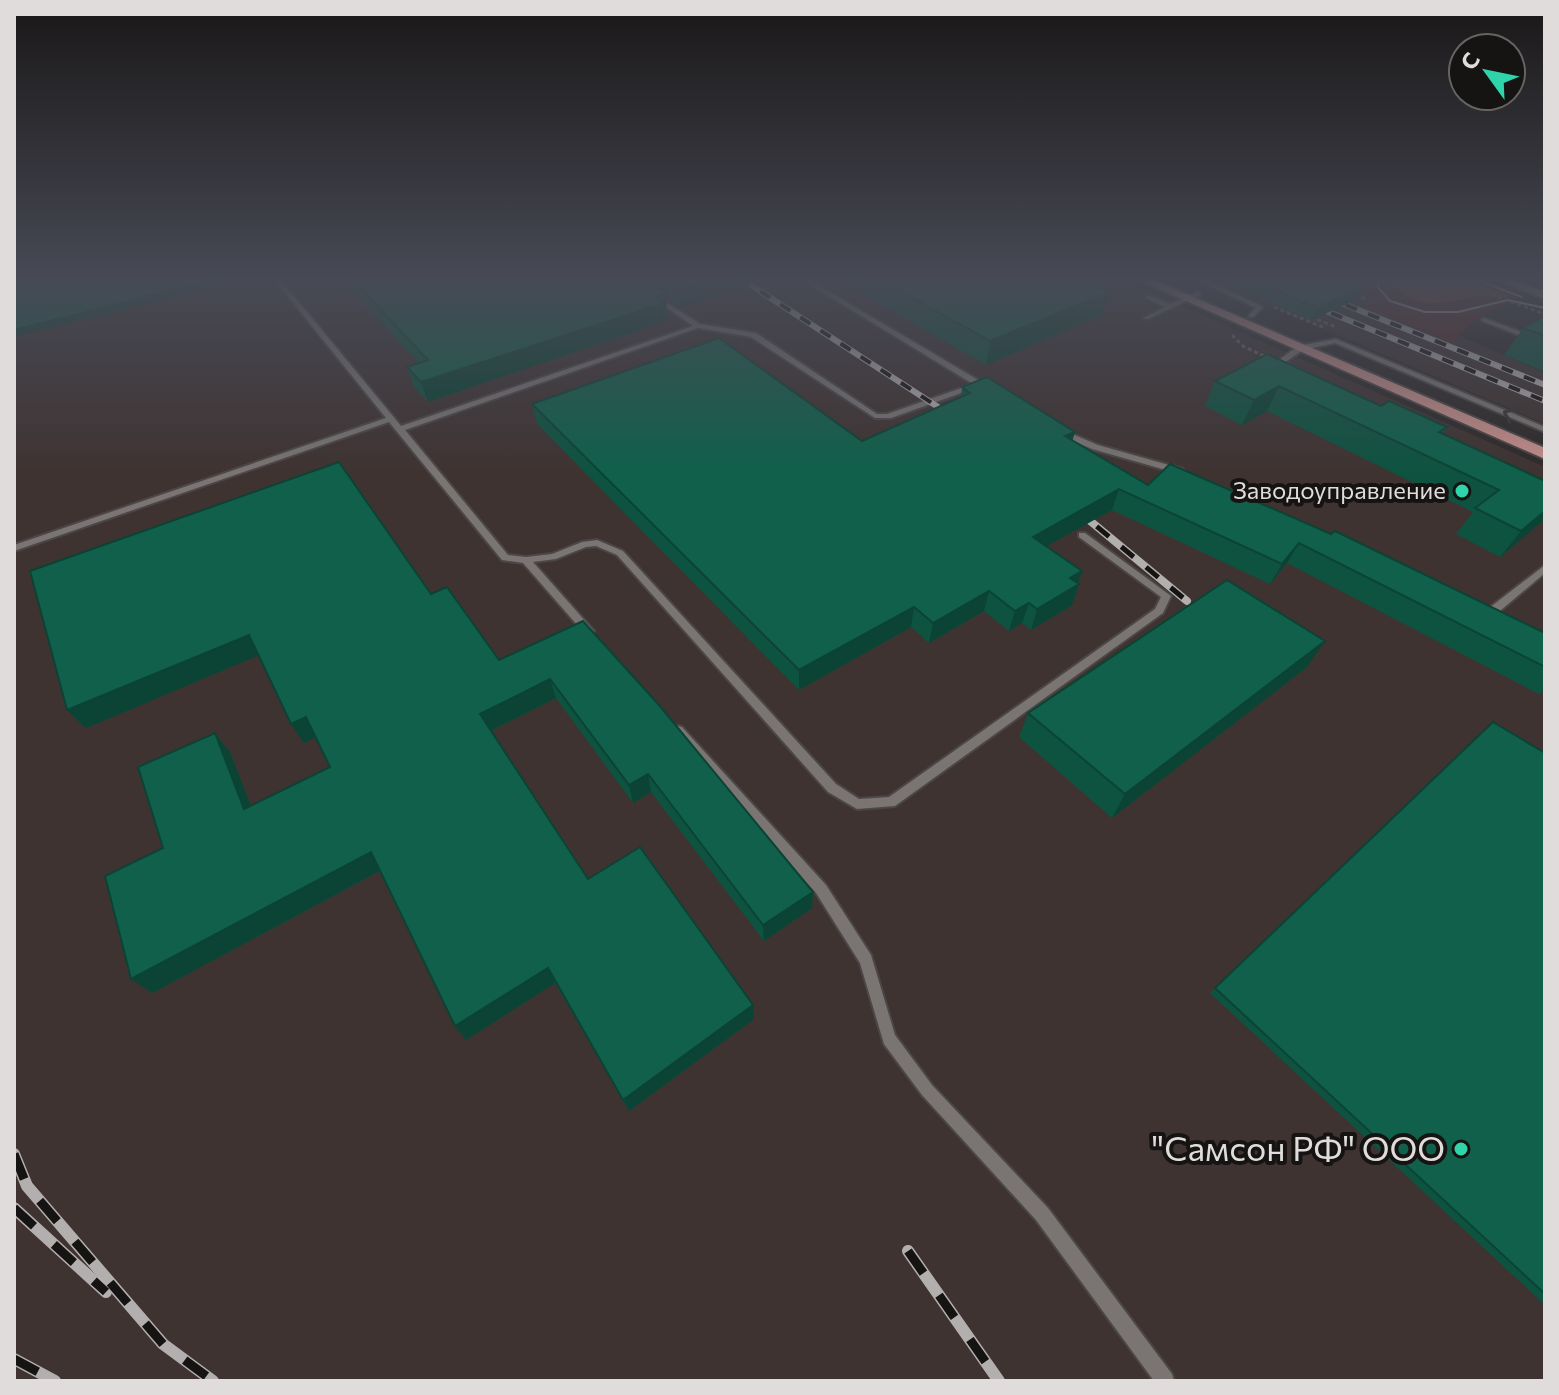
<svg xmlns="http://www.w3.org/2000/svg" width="1559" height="1395" viewBox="0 0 1559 1395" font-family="Commissioner,sans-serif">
	<rect width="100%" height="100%" fill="#2f2a2a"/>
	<g fill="#3f3332">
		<path d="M14,278H1118L1545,467V1381H14Z"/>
		<path d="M1204,278H1362L1358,279V292L1545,373V424Z"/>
	</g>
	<path fill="#582724" d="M1375,278H1479L1524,293L1475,321L1451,342L1366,308L1376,301L1350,290Z"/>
	<path fill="#843b37" d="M1399,278H1462L1511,296C1502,298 1494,295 1485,296C1446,299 1427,315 1392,285L1393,280Z"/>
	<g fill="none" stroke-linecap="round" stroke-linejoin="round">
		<g stroke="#4b4746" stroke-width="4">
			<g id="service">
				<path d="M273,278H279L401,426L693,326L653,298L652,297L655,295L700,324L756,333L877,414H887L973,384L799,278H806L990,387L991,389L987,391L978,387L891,418H875L751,337L698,328L405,430L508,555L526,557L552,554L582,542L597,540L623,551L836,784L859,799L889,797L1155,609L1161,597L1079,537V533H1085L1171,596L1163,613L895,806L857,809L828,792L617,555L596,546L586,547L556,559L533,562L594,631L593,634H585L523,563L502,560L389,422L14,551V545L386,418Z"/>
				<path d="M1194,278H1201L1263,307L1253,317H1249V315L1256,308Z"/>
				<path d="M1540,278H1545V280L1541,279Z"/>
				<path d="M1198,292L1201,294L1200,295L1148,319L1143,318L1165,307L1146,298V296H1150L1170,304Z"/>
				<path d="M1484,318L1545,341V345L1482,321V319Z"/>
				<path d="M1336,339L1545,427V432L1335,343L1303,350L1284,363L1290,365V369H1284L1275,363L1298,346Z"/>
				<path d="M1057,430H1063L1098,445L1183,469L1184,471L1180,474L1092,449L1057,434Z"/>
				<path d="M1545,565V573L1488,621H1480L1479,618L1480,615Z"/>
				<path d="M678,726L682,727L826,885L871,955L895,1035L932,1085L1048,1208L1172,1374L1174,1381H1154L1036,1220L922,1095L884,1044L860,963L816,893L674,733L672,730L674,727Z"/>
			</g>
		</g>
		<g stroke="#4b4746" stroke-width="4">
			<path id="secondary" d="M1490,278H1506L1545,291V299Z"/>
		</g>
		<g stroke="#4b4746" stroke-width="4">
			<path id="primary" d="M1134,278H1149L1545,448V459Z"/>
		</g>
		<g stroke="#6a6565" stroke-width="3" stroke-dasharray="4 3" stroke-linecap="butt">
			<path d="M1445,278L1545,314"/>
			<path d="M1353,284L1367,278"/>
			<path d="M1355,295L1368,300"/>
			<path d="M1274,307L1325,328"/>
			<path d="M1311,317L1336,327"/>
			<path d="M1232,335L1243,346L1268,358"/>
		</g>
		<use href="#service" fill="#7a7473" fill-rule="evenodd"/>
		<use href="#secondary" fill="#9f817e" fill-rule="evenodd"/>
		<use href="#primary" fill="#c48d89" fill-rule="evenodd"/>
		<g stroke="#b2afae" stroke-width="2">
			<path d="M1382,278L1377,286L1390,301L1425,312H1458L1508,300L1545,308"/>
			<path d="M1471,278L1522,297"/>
		</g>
		<g stroke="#b2afae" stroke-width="6">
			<g id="rail-far2">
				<path d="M740,278L958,420"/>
				<path d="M1279,278L1545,385"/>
				<path d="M1309,304L1545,401"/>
			</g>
		</g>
		<g stroke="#b2afae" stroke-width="8">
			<path id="rail-far1" d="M1072,506L1187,601"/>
		</g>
		<g stroke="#b2afae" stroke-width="12">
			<g id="rail">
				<path d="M14,1154L27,1186L163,1344L213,1381"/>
				<path d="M14,1208L106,1292"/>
				<path d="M908,1251L999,1381"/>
				<path d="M14,1359L55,1381"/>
			</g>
		</g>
		<use href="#rail-far2" stroke="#161313" stroke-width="4" stroke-dasharray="12" stroke-linecap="butt"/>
		<use href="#rail-far1" stroke="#161313" stroke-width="5" stroke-dasharray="16" stroke-linecap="butt"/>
		<use href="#rail" stroke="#161313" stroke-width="9" stroke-dasharray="27" stroke-linecap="butt"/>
	</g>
	<g fill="#0e5340">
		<path d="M341,278H746V286L681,307L666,298L667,312L665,313L666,321L428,402L414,387L407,367L419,363Z"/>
		<path d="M847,278H1105L1102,288L1103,315L986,365L856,290L857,283Z"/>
		<path d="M1214,278H1352L1347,280L1364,287L1358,299L1311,320Z"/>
		<path d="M1545,316V372L1504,355L1523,328Z"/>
		<path d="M1267,354L1381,406L1447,427L1442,434L1545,481V519L1500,557L1456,534L1473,512L1267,411L1242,425L1205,406L1215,381Z"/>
		<path d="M962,387L1072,441L1148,485L1545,633V689L1539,694L1287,563L1270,584L1112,510L1046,546L1079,584L1072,605L1031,630L1022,623L1009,631L984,611L929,643L911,627L799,690L537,424L532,404L862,441L961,397Z"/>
		<path d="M431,594L499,660L583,621L813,892L812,908L764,941L651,792L633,803L556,698L491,731L588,879L753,1005L754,1019L629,1111L555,983L466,1040L455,1026L380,871L152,993L163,848L230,752L251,806L330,767L316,737L304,743L291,724L258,655L86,728L67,710Z"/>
		<path d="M1307,667L1112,818L1019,737L1028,713Z"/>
		<path d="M1493,722L1545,753V1305L1210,993Z"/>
	</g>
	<g fill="#0b4334">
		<path d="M221,278L224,284L14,337V330Z"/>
		<path d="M714,278H746V286L681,307L679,289Z"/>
		<path d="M1105,278L1100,296L1110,292L1103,315L986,365L990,341L1091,283Z"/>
		<path d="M1364,287L1358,299L1311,320L1317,308Z"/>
		<path d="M666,293L667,312L665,313L666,321L428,402L421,382Z"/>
		<path d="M1279,386L1267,411L1242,425L1254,400Z"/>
		<path d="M1075,432L1069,452L1065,436Z"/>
		<path d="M1119,489L1112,510L1027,557L1033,537Z"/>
		<path d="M1545,511V519L1500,557L1521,531Z"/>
		<path d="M1299,543L1287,563L1270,584L1282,564Z"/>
		<path d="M1082,571L1077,586L1079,584L1072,605L1031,630L1037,609L1070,578Z"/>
		<path d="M989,591L984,611L929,643L933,623Z"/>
		<path d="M1029,603L1022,623L1009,631L1015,611Z"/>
		<path d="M914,607L911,627L799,690V670Z"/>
		<path d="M249,635L262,654L86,728L67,710Z"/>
		<path d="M1325,641L1307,667L1112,818L1125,794Z"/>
		<path d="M550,679L556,698L488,732L480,714Z"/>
		<path d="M306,717L319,736L304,743L291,724Z"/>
		<path d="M215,733L230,752L259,827L244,809Z"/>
		<path d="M648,774L651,792L633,803L629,785Z"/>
		<path d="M371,852L383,869L152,993L131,979Z"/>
		<path d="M813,892L812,908L764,941L763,925Z"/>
		<path d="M548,968L555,983L466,1040L455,1026Z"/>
		<path d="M753,1005L754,1019L629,1111L623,1100Z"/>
	</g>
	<g fill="#10604b" stroke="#0b4334" stroke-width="2">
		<path d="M14,278H221L14,330Z"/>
		<path d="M351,278H642L666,293L655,296L664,303L421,382L407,367L428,360Z"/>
		<path d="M662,278H714L679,289Z"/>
		<path d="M876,278H1104L1091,283L1110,292L990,341Z"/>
		<path d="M1247,278H1341L1364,287L1317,308Z"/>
		<path d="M1545,316V336L1523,328Z"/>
		<path d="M719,338L862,441L970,393L962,387L987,377L1075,432L1065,436L1148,485L1170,464L1331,534L1335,531L1545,633V667L1299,543L1282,564L1119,489L1033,537L1082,571L1070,578L1079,584L1037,609L1029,603L1015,611L989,591L933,623L914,607L799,670L532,404Z"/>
		<path d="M1267,354L1381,406L1389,401L1447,427L1439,432L1545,481V511L1521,531L1475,508L1499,490L1279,386L1254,400L1215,381Z"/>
		<path d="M339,462L431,594L447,587L499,660L583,621L659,705L813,892L763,925L648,774L629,785L550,679L480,714L588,879L640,847L753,1005L623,1100L548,968L455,1026L371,852L131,979L105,876L163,848L138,767L215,733L244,809L330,767L306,717L291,724L249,635L67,710L30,571Z"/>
		<path d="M1227,580L1325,641L1125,794L1028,713Z"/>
		<path d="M1493,722L1545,753V1294L1215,988Z"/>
	</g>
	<defs><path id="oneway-chevron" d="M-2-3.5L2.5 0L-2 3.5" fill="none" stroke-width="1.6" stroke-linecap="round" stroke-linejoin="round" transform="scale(2)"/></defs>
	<use stroke="#393535" href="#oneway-chevron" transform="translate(1509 414) rotate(-156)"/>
	<linearGradient id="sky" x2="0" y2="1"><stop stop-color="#1a1717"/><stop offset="0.59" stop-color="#474a55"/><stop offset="1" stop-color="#474a55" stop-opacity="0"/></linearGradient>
	<rect width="1559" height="473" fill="url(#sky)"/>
	<g fill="#30d4aa" stroke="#161313" stroke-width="3">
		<circle cx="1462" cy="491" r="8"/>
		<circle cx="1461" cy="1149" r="8"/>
	</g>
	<g text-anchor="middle" stroke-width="8" stroke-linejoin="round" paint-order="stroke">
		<g font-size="24" fill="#dfdcdb" stroke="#161313" text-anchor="end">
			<text x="1446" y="499">Заводоуправление</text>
		</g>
		<g font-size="34" fill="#dfdcdb" stroke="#161313" text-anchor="end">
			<text x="1445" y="1161">"Самсон РФ" ООО</text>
		</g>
	</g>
	<rect width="1559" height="1395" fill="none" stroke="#dfdcdb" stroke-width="32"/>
	<g transform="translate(1487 72) rotate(303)"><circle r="38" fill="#161313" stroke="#666363" stroke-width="2"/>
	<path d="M0-6L14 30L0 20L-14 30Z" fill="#30d4aa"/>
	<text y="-12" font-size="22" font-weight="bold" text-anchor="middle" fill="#dfdcdb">С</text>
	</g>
</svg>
